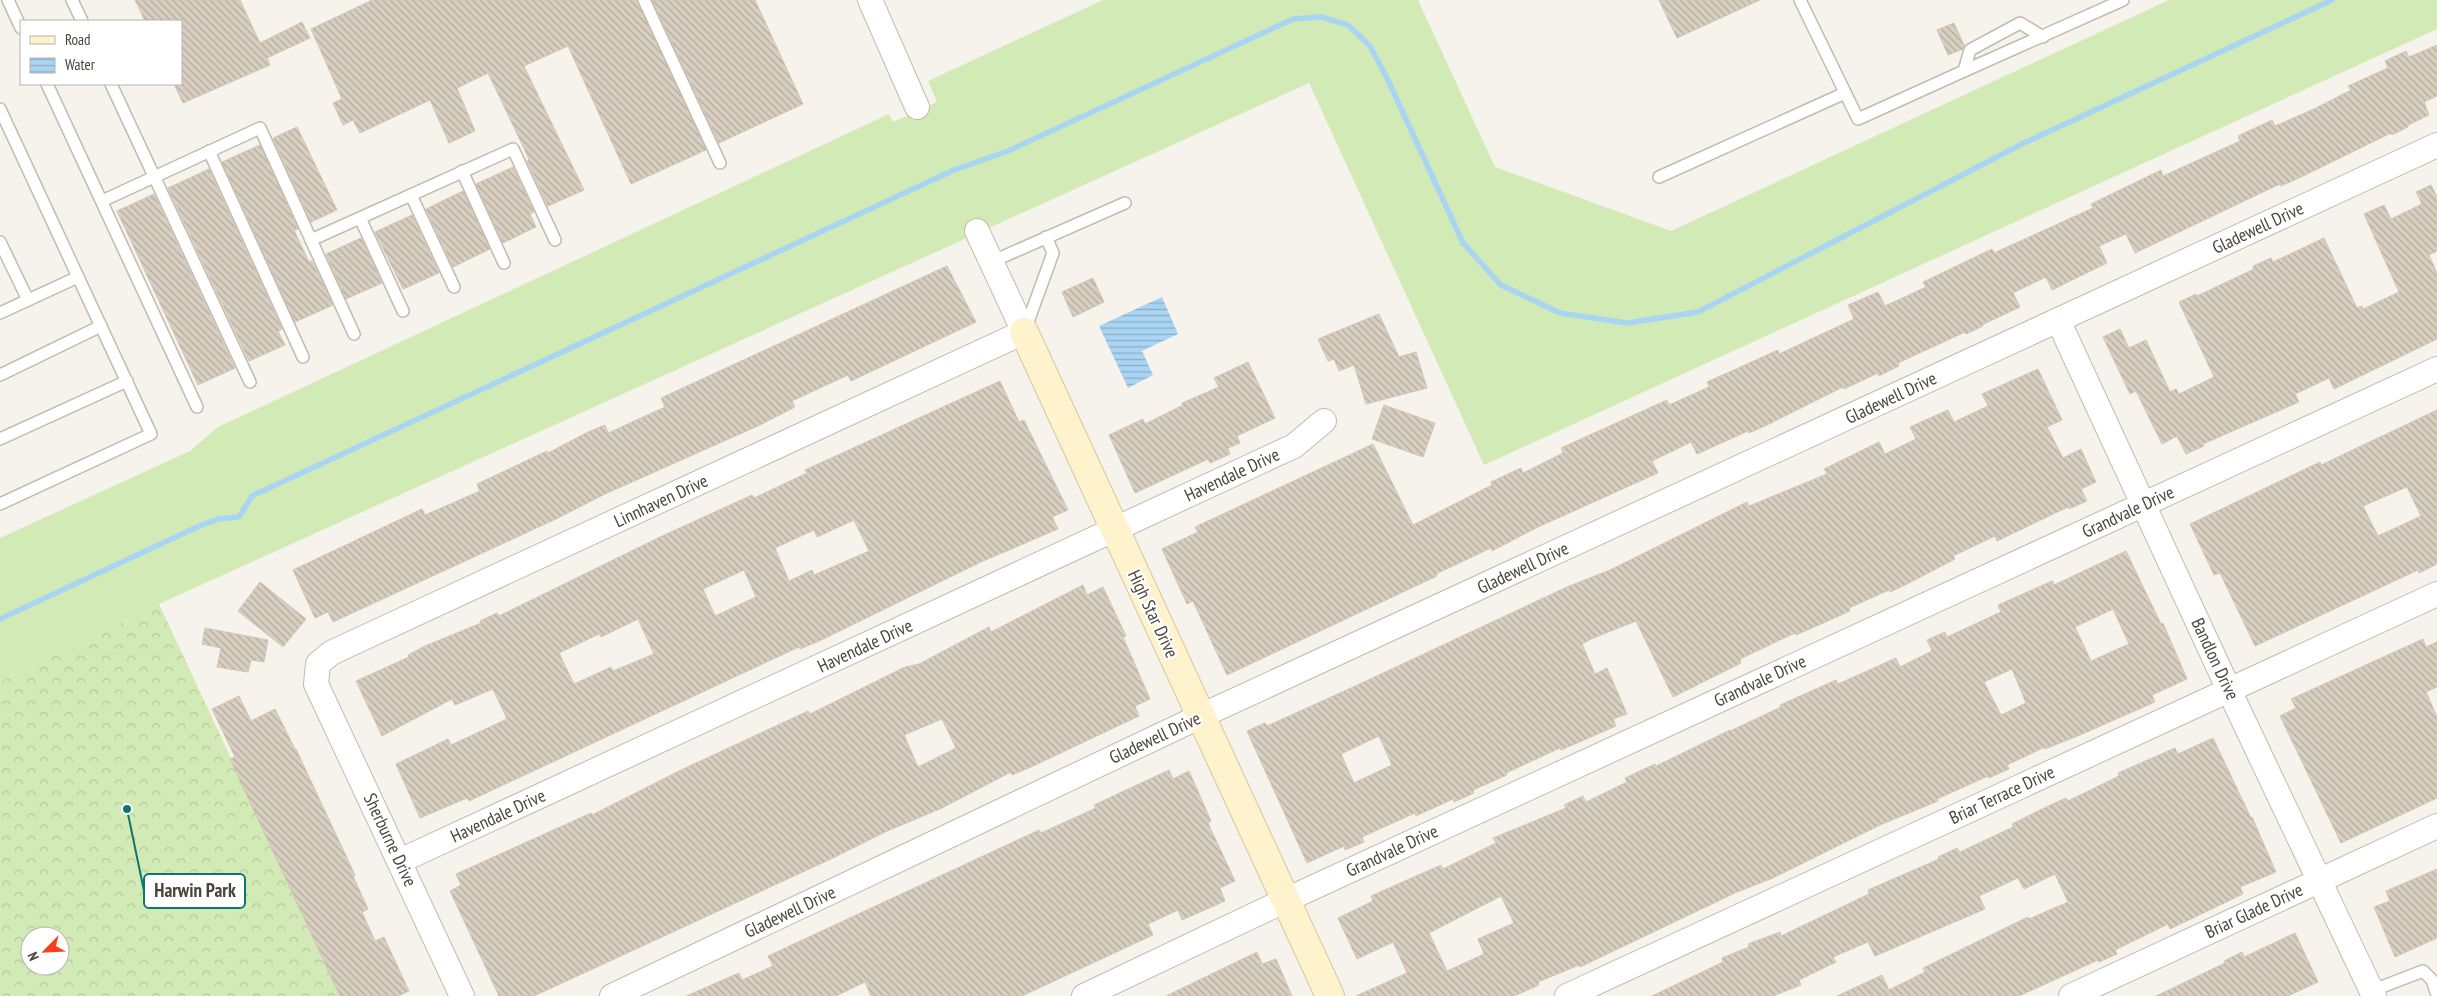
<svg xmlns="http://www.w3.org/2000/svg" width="2437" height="996" viewBox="0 0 2437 996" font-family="'PT Sans Narrow',sans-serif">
	<defs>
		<pattern id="forest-crowns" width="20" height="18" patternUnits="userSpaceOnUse" patternTransform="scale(1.25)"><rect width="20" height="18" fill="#d2eab5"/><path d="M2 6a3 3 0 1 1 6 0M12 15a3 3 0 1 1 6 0" fill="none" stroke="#b6ca9c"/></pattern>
		<pattern id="water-rules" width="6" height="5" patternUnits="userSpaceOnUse" patternTransform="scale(1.25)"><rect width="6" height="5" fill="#a9d4f2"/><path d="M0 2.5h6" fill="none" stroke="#8caec5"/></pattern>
		<pattern id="building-back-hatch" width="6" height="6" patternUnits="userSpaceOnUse" patternTransform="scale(1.25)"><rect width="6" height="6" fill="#d8cfc1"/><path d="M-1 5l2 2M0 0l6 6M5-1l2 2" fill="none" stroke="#b1aa9e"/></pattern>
	</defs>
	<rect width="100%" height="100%" fill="#f6f3ec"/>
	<path fill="#d2eab5" d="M1103,0H1418L1495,167L1671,231L2169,0H2437V29L1484,465L1309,83L159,604L0,682V538L190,451L218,427L889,114L893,122L937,102L928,81Z"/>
	<path fill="url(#forest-crowns)" fill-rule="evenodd" d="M159,604L342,996H0V682ZM30,936H60V966H30Z"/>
	<path fill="url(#water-rules)" d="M1162,297L1178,334L1142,351L1153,375L1128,388L1099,326Z"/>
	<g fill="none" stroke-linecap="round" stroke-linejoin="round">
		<path stroke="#a9d4f2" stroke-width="5.5" d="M0,619L197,527L218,519L239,517L252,496L954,170L1008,151L1293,19L1321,17L1348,25L1370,46L1387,78L1463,243L1501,285L1560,313L1627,323L1698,312L2022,144L2332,0"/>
	</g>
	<g fill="url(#building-back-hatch)" stroke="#d3c7b4" fill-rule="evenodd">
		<path d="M135,0H240L260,43L302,22L310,38L267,58L270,65L183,103L174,84H181V21H145Z"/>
		<path d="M372,0H637L706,150L631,184L568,46L524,66L584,190L548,206L527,161L529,159L488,73L457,88L475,131L449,143L430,100L360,133L353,120L343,125L333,103L342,99L311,29Z"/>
		<path d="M652,0H755L803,104L719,143Z"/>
		<path d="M1659,0H1760L1677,38Z"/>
		<path d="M1954,23L1964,45L1963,49L1948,55L1937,30Z"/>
		<path d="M2437,45V96L2424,102L2429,115L2408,125V127L2392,135L2391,133L2299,178L2281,186L2280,184L2135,253L2126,234L2099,246L2107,263L2052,290L2046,277L2013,293L2020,307L1982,325L1983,326L1966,334L1965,332L1898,363L1899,366L1879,376L1878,373L1844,389L1843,387L1767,425L1749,433L1748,431L1697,454L1691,442L1652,461L1658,473L1536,528L1492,551L1491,548L1436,574L1437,576L1227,675L1193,601L1187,604L1162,549L1198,532L1195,527L1373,444L1413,525L1492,485L1491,482L1521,468L1523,473L1563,453L1561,448L1667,400L1669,405L1709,387L1707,382L1778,350L1779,354L1854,319L1848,305L1878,292L1885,306L1926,287L1923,282L1992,249L1994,253L2093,208L2091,204L2161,170L2163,176L2240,141L2238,136L2272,120L2275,126L2316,108L2351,90L2348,86L2388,68L2385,61L2406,51L2409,57Z"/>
		<path d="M297,127L337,210L311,222L273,138Z"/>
		<path d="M260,145L298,229L294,230L309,262L312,261L333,305L295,322L222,162Z"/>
		<path d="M513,167L534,212L530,214L536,227L503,243L476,184Z"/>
		<path d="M209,169L282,329L278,331L285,345L249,361L168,188Z"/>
		<path d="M2431,185L2437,197V251L2429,255L2437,273V339L2334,389L2329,378L2295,394L2299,402L2203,444L2204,446L2186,454L2177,436L2162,444L2136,391L2130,394L2103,337L2120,329L2129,348L2146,340L2170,392L2176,389L2179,394L2214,377L2179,302L2196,294L2197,296L2254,269L2253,266L2271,258L2273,262L2324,238L2357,308L2362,306L2363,309L2399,292L2364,214L2384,205L2391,219L2422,204L2416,192Z"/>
		<path d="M463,191L490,249L453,267L426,209Z"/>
		<path d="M154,194L235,368L198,385L117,211Z"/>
		<path d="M412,215L439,273L403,289L375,232Z"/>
		<path d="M361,238L382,283L346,299L326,254Z"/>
		<path d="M947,266L976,322L851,381L848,375L792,401L795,407L760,425L605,494L556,519L333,622L328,612L315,618L293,570L422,509L425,515L480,491L477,484L547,451L548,453L588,432L605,425L608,433L665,407L661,398Z"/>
		<path d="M1093,278L1104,302L1073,317L1062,292Z"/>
		<path d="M1379,314L1399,357L1416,352L1427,388L1366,404L1354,365L1339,371L1334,359L1328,361L1318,339Z"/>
		<path d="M1248,362L1275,418L1237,436L1240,443L1228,448L1230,454L1210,463L1208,459L1135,493L1109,435L1143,419L1145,424L1183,405L1182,403L1219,387L1214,378Z"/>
		<path d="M2038,369L2062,420L2047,427L2063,458L2081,449L2096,482L2081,489L2087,501L2069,509L2068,507L1997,541L1995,536L1953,556L1955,559L1907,584L1890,592L1889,590L1849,608L1850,611L1830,620L1796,635L1795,633L1740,659L1741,663L1673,697L1636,621L1591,639L1582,644L1595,674L1607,668L1627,714L1613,719L1616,726L1561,750L1560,748L1506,773L1507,775L1473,790L1474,793L1454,802L1453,799L1416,816L1415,813L1362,837L1364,842L1345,850L1344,846L1307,863L1247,731L1265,723L1267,726L1351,688L1567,587L1610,570L1747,502L1749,506L1827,474L1824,469L1879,442L1885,454L1916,439L1910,427L1948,410L1954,422L1988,406L1982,394ZM1379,736L1392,765L1354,783L1341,754Z"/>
		<path d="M1000,381L1019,422L1024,420L1068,510L1052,517L1058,529L981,562L819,641L800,649L799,647L469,801L467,798L420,818L396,764L448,739L451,745L507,719L493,689L455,705L452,699L382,736L356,681L409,657L408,655L425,646L481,623L480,621L497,613L499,616L660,537L752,495L754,498L807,473L805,470ZM854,520L869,551L814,575L812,570L789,581L775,548L814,530L817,537ZM744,570L756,597L715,616L703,589ZM638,619L654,654L613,671L611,667L574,684L559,653L599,634L601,637Z"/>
		<path d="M1384,405L1435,423L1423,457L1372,439Z"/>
		<path d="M2437,410V564L2419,573L2418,570L2255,646L2220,573L2214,575L2190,524L2320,462L2321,465ZM2407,487L2421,516L2378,536L2363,506Z"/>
		<path d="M2126,551L2161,624L2163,623L2187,679L2152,695L2155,702L2080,735L2045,749V747L2007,765L2009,769L1989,778L1988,776L1937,799L1938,801L1880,825L1773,878L1737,892L1580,967L1579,965L1538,982L1539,985L1514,996H1356L1407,973L1393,942L1357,959L1338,918L1373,901L1371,896L1441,865L1443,869L1496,843L1493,838L1566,808L1564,805L1583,796L1586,802L1627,782L1625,778L1655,764L1656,766L1730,730V731L1781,707L1780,705L1836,680L1838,684L1896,658L1900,667L1932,651L1927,640L1945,632L1947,637L2001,612L1998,605L2052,581L2054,585ZM2113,609L2129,644L2091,661L2075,627ZM2012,669L2026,703L2001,715L1984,682ZM1501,896L1514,923L1478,939L1484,954L1447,971L1429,933Z"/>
		<path d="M260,582L306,619L283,647L238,611Z"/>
		<path d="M1083,585L1087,595L1103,587L1126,636L1123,637L1150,699L1135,706L1139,716L1031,767L1012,775L1011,772L942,808L885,832L831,859L534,996H499L450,891L461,885L456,874L591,813L592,815L681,770L808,711L810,714L905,667L919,664L989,627L991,632ZM942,719L956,748L918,767L904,735Z"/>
		<path d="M205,628L268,640L264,662L251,660L248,672L217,667L221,648L202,644Z"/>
		<path d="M2423,639L2426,647L2437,642V687L2426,692L2437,717V798L2341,843L2280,716L2296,708L2291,699Z"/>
		<path d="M239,696L251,721L275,709L295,749H296L355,875L353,876L368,909L362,912L375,941L384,937L409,991L398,996H340L230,759L235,757L212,709Z"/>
		<path d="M2213,738L2251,818L2252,817L2276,872L2240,887L2243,894L2170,929L2168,924L2115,950L2117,954L2099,962L2098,960L2019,996H1837L1882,975L1889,990L1925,972L1923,968L2028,917L2029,919L2068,902L2055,874L2024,889L2018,878L1979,896L1985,909L1875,956L1868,942L1833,957L1836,962L1799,980L1801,985L1773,996H1652L1723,962L1722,958L1749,947L1748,944L1780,932L1781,936L1869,894L1868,890L1939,859L1938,857L1957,848L1960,852L2013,827L2012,824L2046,807L2066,798L2068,801L2119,776L2118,773L2175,748L2178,754Z"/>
		<path d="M1169,770L1173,779L1189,771L1211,821L1208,823L1235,881L1220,888L1225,901L1182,920L1178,910L1148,924L1153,935L1022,996H871L865,982L836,996H686L739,973L742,980L773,966L768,956L1039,830L1041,833L1096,808L1094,805Z"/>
		<path d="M2437,869V938L2395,957L2374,907L2390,901L2386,891Z"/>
		<path d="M2295,933L2318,982L2288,996H2156L2225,963L2224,961L2242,952L2244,957Z"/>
		<path d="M1257,952L1262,964L1276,959L1292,996H1166Z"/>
	</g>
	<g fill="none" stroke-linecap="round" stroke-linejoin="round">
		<g stroke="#c2bbae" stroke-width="14">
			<g id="lane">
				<path d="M8,0L21,28"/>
				<path d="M72,0L82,21"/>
				<path d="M644,0L720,163"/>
				<path d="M1800,0L1858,119L1964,71L1970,50L2020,23L2043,37"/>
				<path d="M1964,71L2123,0"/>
				<path d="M47,84L197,407"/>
				<path d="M111,84L250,382"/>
				<path d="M0,109L151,434L0,504"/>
				<path d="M209,151L303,357"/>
				<path d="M462,171L504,263"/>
				<path d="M1659,177L1845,93"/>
				<path d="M411,195L454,287"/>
				<path d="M102,201L260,128L354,334"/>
				<path d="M360,218L403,311"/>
				<path d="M311,240L513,149L555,240"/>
				<path d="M0,242L28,300"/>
				<path d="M991,262L1125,203"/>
				<path d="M0,313L78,277"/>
				<path d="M1025,330L1053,253L1046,237"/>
				<path d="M0,375L101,326"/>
				<path d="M0,439L127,381"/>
				<path d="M2371,991L2423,971L2432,980L2437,995"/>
			</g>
		</g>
		<g stroke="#c2bbae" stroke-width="26">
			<g id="street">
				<path d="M870,0L917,107"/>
				<path d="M2058,320L2229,690L2374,996"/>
				<path d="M400,861L1294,446L1324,421"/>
				<path d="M462,996L316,684L318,664L331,653L1024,332L977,231"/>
				<path d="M612,996L1201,716L2437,145"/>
				<path d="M1084,996L1286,900L2437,369"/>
				<path d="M1567,996L2437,594"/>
				<path d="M2071,996L2437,826"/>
			</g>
		</g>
		<g stroke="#d6c79b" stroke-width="30">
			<path id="secondary" d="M1024,332L1330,996"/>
		</g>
		<use href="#lane" stroke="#fff" stroke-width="11"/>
		<use href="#street" stroke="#fff" stroke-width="24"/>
		<use href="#secondary" stroke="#fff3cd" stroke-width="28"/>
	</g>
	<g text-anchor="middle" stroke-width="4.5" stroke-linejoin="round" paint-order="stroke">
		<g font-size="18" fill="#4b4439" stroke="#fff">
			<text transform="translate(2258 228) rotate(-25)" y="6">Gladewell Drive</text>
			<text transform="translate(1891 398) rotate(-25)" y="6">Gladewell Drive</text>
			<text transform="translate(1232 475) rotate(-25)" y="6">Havendale Drive</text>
			<text transform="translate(661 501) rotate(-25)" y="6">Linnhaven Drive</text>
			<text transform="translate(2128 512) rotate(-25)" y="6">Grandvale Drive</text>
			<text transform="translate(1523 568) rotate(-25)" y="6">Gladewell Drive</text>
			<text transform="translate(1153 614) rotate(65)" y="6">High Star Drive</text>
			<text transform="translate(865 646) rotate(-25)" y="6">Havendale Drive</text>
			<text transform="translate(2215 659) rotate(65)" y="6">Bandlon Drive</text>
			<text transform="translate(1760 681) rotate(-25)" y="6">Grandvale Drive</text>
			<text transform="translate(1155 738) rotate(-25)" y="6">Gladewell Drive</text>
			<text transform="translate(2002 795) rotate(-25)" y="6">Briar Terrace Drive</text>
			<text transform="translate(498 816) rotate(-25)" y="6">Havendale Drive</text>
			<text transform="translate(390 840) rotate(65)" y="6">Sherburne Drive</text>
			<text transform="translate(1392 851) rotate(-25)" y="6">Grandvale Drive</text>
			<text transform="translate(2254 911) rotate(-25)" y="6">Briar Glade Drive</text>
			<text transform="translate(790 912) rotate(-25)" y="6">Gladewell Drive</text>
		</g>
	</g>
	<path fill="none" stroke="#0f766e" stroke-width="2" d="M127 809L144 891"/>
	<circle fill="#0f766e" stroke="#fff" stroke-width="2" cx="127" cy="809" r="5"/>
	<rect fill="#fff" stroke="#0f766e" stroke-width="2" x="144" y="874" width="101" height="34" rx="5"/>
	<g font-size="19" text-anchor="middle" font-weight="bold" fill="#4b4439">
		<text x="195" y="897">Harwin Park</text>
	</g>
	<rect x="20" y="20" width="162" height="65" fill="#ffffff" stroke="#b7b4b0"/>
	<rect x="30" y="36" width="25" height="8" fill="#fff3cd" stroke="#b7b4b0"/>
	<text x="65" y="45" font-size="15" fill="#4b4439">Road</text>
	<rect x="30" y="58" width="25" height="15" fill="url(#water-rules)" stroke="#b7b4b0"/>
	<text x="65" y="70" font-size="15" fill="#4b4439">Water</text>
	<g transform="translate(45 951) rotate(246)"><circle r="24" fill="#ffffff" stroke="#b7b4b0"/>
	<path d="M0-4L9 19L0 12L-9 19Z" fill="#fc3f1d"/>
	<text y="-8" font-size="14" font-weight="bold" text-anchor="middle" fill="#4b4439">N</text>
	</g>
</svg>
